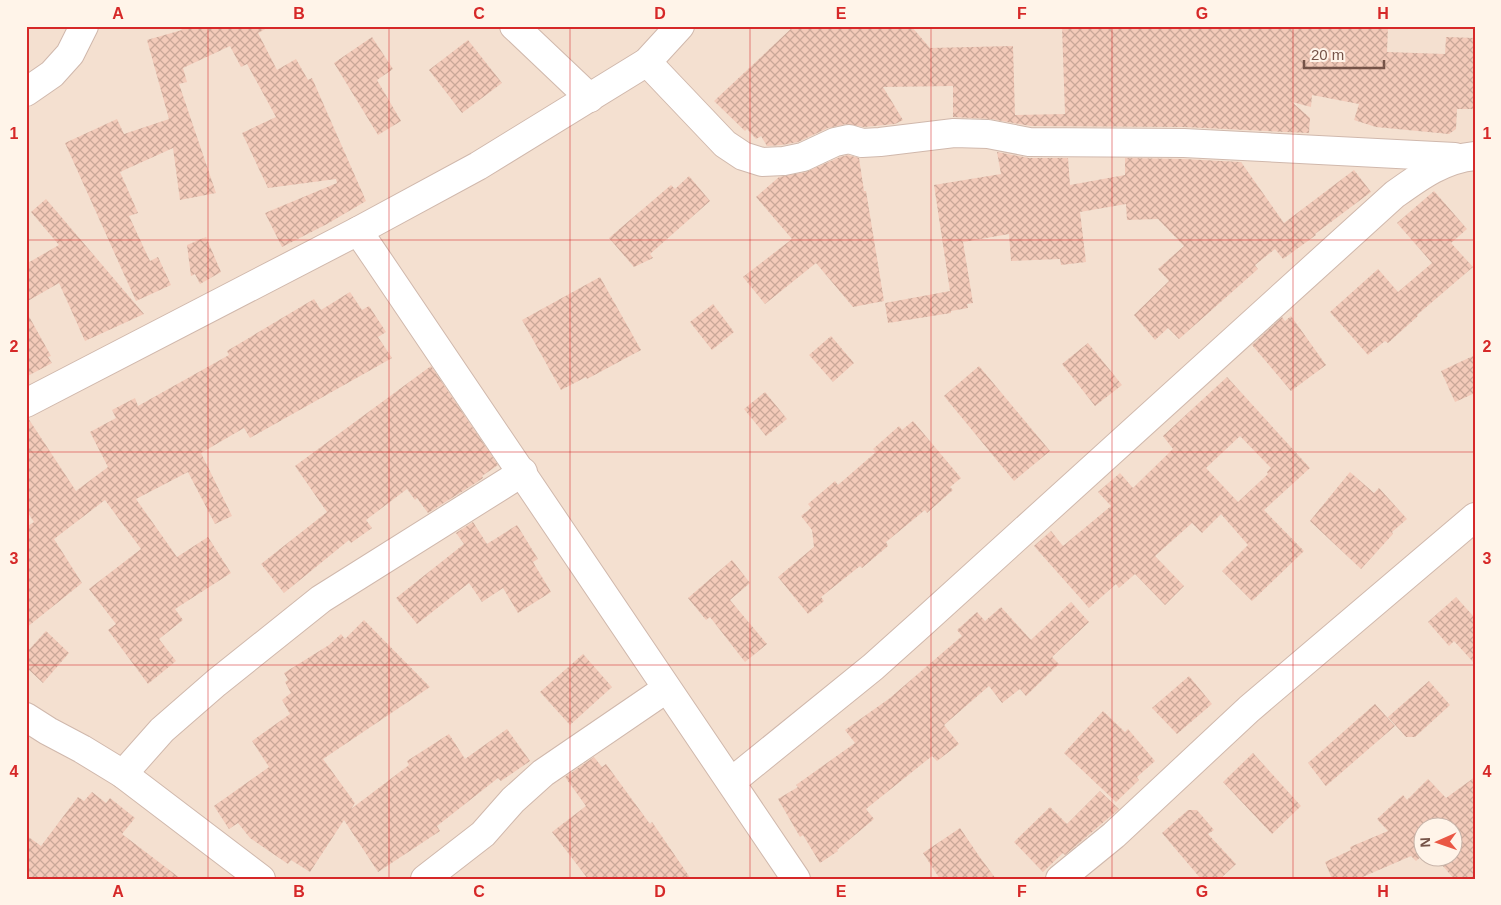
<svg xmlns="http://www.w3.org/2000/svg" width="1501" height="905" viewBox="0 0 1501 905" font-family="Arial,sans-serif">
	<defs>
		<pattern id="building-cross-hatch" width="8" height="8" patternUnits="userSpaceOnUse" patternTransform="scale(1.25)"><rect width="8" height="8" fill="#f3cab9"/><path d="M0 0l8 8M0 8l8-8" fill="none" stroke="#c9a798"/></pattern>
	</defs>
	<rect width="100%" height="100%" fill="#fdefe2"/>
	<path fill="#f4e0d0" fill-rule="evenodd" d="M26,26H1475V879H26ZM1424,828H1454V858H1424Z"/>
	<g fill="url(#building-cross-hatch)" fill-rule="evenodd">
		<path d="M180,26H271L258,33L277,70L296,59L308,80L312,78L366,201L327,224L282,247L265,213L337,183L336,179L268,188L242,133L276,117L247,64L241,67L230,46L183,68L187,82L179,84L216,193L180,200L173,148L120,172L138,213L129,216L150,261L158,257L171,285L136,301L65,143L117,119L124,134L169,119L147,40L182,30Z"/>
		<path d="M794,26H911L930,48L1013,46L1015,115L1065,114L1062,26H1388L1387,52L1445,54L1446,37L1475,38V109H1457L1456,129L1449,134L1376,127L1354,120L1359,104L1312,95L1311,107L1292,102L1310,118L1309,133L1184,127L1031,126L991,119L953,117V86L883,87L903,120L895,124L864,127L846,124L828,128L798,142L782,145L767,146L761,136L756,139L747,129L745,131L714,101Z"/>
		<path d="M372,37L393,69L377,80L401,121L378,135L334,63Z"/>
		<path d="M468,40L502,83L462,113L429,70Z"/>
		<path d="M997,152L1029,158H1068L1070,185L1125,175V158L1184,159L1241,162L1284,223L1354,170L1371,192L1315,234L1316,235L1283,259L1275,249L1255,265L1258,269L1179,339L1168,328L1155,340L1134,315L1169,281L1158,269L1184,246L1158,219L1127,220L1126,204L1080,212L1086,262L1061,265L1060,259L1011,261L1009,234L963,242L973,303L967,304L968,308L951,311V313L888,323L885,303L950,291L934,185L1001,174Z"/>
		<path d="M848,155L859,158L864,191H866L884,301L853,307L816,263L765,304L743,277L792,239L756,197L779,177L806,172L840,157Z"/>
		<path d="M689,176L710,201L650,254L653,258L634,267L609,238L671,185L675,189Z"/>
		<path d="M1434,191L1467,229L1451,243L1473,267L1417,315L1418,316L1388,343L1385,341L1368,355L1330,312L1378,269L1398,292L1432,263L1397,223Z"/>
		<path d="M46,199L144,314L85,341L59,283L26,302V264L59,245L31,212Z"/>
		<path d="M206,237L221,272L200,284L195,274L191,276L187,245Z"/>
		<path d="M600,277L641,350L587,379L586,377L561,390L522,320Z"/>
		<path d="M350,292L362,310L369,306L386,332L378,337L392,358L250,438L244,428L201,453L232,516L215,524L188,472L136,499L177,557L208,537L231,573L175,609L183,620L159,639L176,661L148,684L108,630L116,624L89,589L141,549L105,500L54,539L82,583L26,628V527L34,522L26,510V418H28L76,491L108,467L90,432L116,418L112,410L135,398L138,406L229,355L227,351L314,299L321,310Z"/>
		<path d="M713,304L734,332L712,350L690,322Z"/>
		<path d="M26,311L51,356L48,357L52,363L26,377Z"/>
		<path d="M1291,316L1326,365L1291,391L1252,345L1282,317L1285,321Z"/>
		<path d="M831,336L854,363L833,382L809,355Z"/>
		<path d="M1088,343L1122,385L1095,406L1062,364Z"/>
		<path d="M1475,355V393L1455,402L1441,371Z"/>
		<path d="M431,366L498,465L482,476L483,478L474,484L428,513L417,498L415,500L407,489L366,520L372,528L351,543L349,540L284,593L261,564L327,512L295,466Z"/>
		<path d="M979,366L1050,451L1014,481L944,396Z"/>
		<path d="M1227,377L1310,468L1264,510L1304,551L1252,601L1222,571L1248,545L1221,514L1202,533L1192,523L1155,556L1184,586L1165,605L1135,574L1119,588L1116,584L1089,608L1034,546L1051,531L1063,546L1111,506L1098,492L1120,473L1133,488L1173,449L1163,436ZM1240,436L1271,468L1267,472L1268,474L1238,502L1206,468Z"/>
		<path d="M765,392L787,419L766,436L744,409Z"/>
		<path d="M913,421L961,478L950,487L953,490L927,513L925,510L886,542L888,546L862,568L860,566L821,597L824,601L808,614L778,577L814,547L812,530L801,516L811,508L808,504L835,481L838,485L876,452L873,449L899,426L902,430Z"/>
		<path d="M1350,472L1374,493L1379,488L1407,519L1392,532L1393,534L1361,569L1310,521Z"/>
		<path d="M473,522L487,544L517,525L538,559L533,562L551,592L518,613L503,588L482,602L469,583L417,624L396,598L464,544L456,533Z"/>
		<path d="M732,560L750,583L730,600L767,644L745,662L710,617L706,620L688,598Z"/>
		<path d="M1456,597L1475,618V664L1454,641L1449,646L1428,622Z"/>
		<path d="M1071,602L1089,622L1052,657L1059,664L1026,696L1020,689L1002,703L989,686L944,725L959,744L937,761L932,756L866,809L874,819L837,850L838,851L820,863L803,835L800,837L778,799L798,787L796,785L855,743L845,730L890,698L962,636L957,630L977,612L985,621L1001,607L1031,640Z"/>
		<path d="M364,620L430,687L323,759L355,803L351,809L409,765L407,761L449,734L465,759L507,729L530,761L501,781L498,778L437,826L440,831L378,872L344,820L310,872L291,860L288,864L250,838L238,823L229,829L214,806L269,767L252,741L290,714L282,700L291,693L285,682L288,680L284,673L329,645L341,634L345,639Z"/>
		<path d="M46,631L69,653L43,683L26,667V653Z"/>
		<path d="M583,654L612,687L570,725L540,692Z"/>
		<path d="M1189,676L1212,704L1177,734L1152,708Z"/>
		<path d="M1429,681L1450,705L1415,737H1406L1388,717Z"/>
		<path d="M1375,704L1395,726L1326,786L1325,785L1308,763Z"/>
		<path d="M1103,711L1125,732L1128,729L1155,761L1137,777L1139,780L1116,802L1064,753Z"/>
		<path d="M1253,753L1301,806L1272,834L1223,782Z"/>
		<path d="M594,757L602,767L606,764L650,824L652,822L691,879H588L552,832L586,806L565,777Z"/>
		<path d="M1475,777V879H1454L1436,858H1454V828H1424V854L1416,861L1411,856L1358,879H1332L1325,862L1351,850L1350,847L1388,831L1377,819L1403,795L1407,800L1428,779L1446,798Z"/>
		<path d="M1100,791L1119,809L1065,855L1063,853L1043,872L1014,842L1050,807L1067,824Z"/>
		<path d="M92,792L106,803L110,798L135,818L122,834L181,879H26V835L41,846L78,797L84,801Z"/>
		<path d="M1188,810H1197L1214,830L1208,834L1236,864L1220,879H1201L1162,833Z"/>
		<path d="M960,828L979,856L996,879H940L923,853Z"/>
	</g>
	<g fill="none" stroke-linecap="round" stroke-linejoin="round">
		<g stroke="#d0b8ac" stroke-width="30">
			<g id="minor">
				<path d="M514,26L590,98"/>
				<path d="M647,62L725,144L743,156L762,162L784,161L803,157L835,142L849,139L862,143L880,142L954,133L988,134L1029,142L1184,143L1455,157"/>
				<path d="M26,92L52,74L70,54L84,26"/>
				<path d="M358,231C505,446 649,663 796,879"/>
				<path d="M26,403L358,231L478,166L647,62L680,26"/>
				<path d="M26,717L48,731L82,749L123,774L261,879"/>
				<path d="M123,774L162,730L216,683L321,599L523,472"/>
				<path d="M731,782L873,667L921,624L1394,195C1419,177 1443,159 1475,156"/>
				<path d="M425,879L483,834L513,800L543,773L666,689"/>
				<path d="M1060,879L1114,835L1249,709L1475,517"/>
			</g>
		</g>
		<use href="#minor" stroke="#fff" stroke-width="28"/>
	</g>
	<path fill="none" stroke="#d62828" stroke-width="1" stroke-opacity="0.55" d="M208,26V879M389,26V879M570,26V879M750,26V879M931,26V879M1112,26V879M1293,26V879M26,240H1475M26,452H1475M26,665H1475"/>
	<rect width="1501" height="905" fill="none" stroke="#fff4e9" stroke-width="55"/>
	<g transform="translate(1438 842) rotate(268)"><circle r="24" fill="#fff4e9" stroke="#c8b4a9"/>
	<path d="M0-4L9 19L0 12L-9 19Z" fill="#ea5744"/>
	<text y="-8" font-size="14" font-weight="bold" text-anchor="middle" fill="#755348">N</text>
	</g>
	<path d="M1304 60v8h80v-8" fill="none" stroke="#755348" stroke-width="2.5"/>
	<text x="1311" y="60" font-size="15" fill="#755348" stroke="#fff4e9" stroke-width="4" paint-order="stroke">20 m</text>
	<rect x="28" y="28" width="1446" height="850" fill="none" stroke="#d62828" stroke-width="2"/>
	<g font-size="16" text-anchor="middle" font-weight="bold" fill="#d62828">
		<text x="118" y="19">A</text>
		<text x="299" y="19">B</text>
		<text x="479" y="19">C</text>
		<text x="660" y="19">D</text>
		<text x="841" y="19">E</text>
		<text x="1022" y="19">F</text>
		<text x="1202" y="19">G</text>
		<text x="1383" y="19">H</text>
		<text x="14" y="139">1</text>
		<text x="1487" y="139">1</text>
		<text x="14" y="352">2</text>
		<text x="1487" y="352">2</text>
		<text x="14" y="564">3</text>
		<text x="1487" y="564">3</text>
		<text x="14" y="777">4</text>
		<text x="1487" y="777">4</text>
		<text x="118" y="897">A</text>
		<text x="299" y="897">B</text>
		<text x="479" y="897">C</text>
		<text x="660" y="897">D</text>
		<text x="841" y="897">E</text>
		<text x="1022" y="897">F</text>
		<text x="1202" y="897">G</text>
		<text x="1383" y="897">H</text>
	</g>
</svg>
